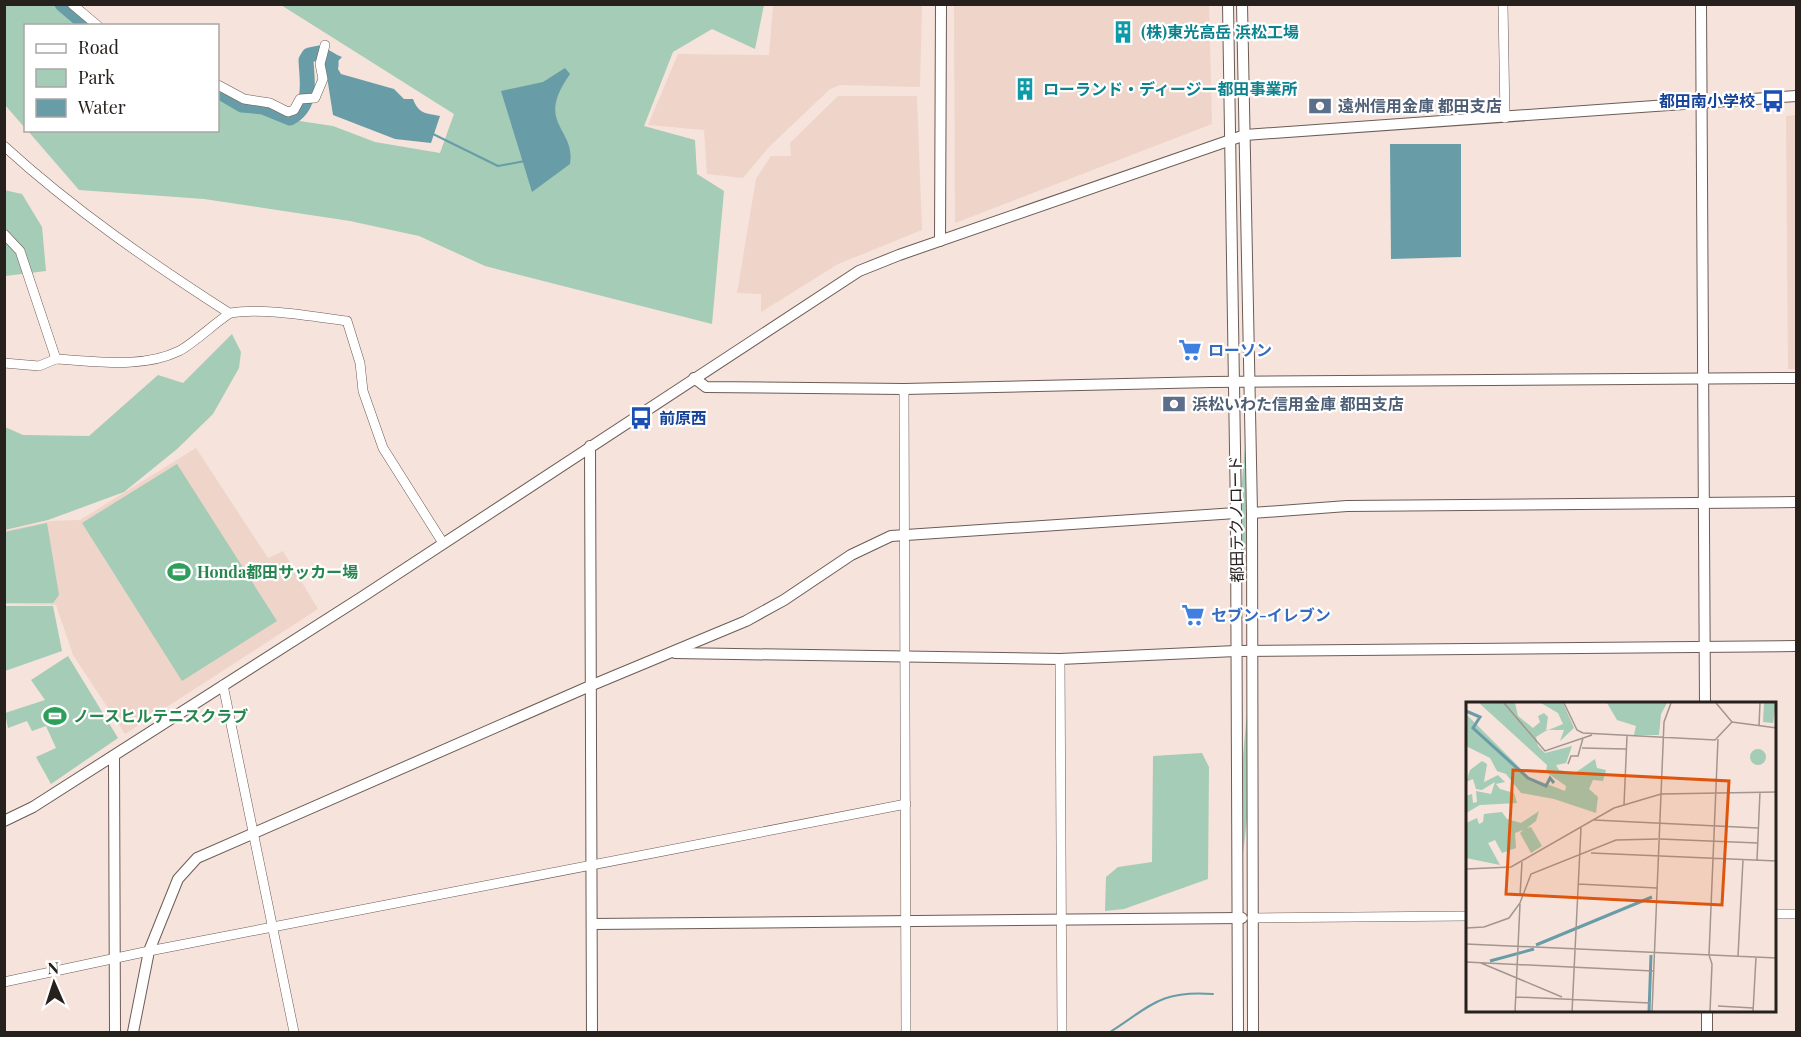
<svg xmlns="http://www.w3.org/2000/svg" width="1801" height="1037" viewBox="0 0 1801 1037" font-family="'Playfair Display','Noto Sans JP',serif">
	<rect width="100%" height="100%" fill="#f6e3db"/>
	<g fill="#eed4c9">
		<path d="M773,5H922L920,87L840,85L830,89L769,147L743,178L707,174L704,130L648,125L678,54L769,55Z"/>
		<path d="M954,5H1209L1212,124L955,223Z"/>
		<path d="M838,96H917L922,230L838,264L761,312V294L737,293L756,179L771,156H791L790,143Z"/>
		<path d="M1796,115V369H1788L1786,116Z"/>
		<path d="M196,448L268,558L283,551L318,609L125,734L73,655L56,605L5,604L4,531L51,521L80,520Z"/>
	</g>
	<g fill="#a4ccb6">
		<path d="M5,5H77L102,25L26,26L25,128L5,105Z"/>
		<path d="M281,5H764L755,49L712,29L673,52L644,126L695,140L697,174L724,191L712,324L485,266L419,236L350,221L204,199L79,190L28,131L218,130V92L286,119L333,126L375,142L440,153L454,114Z"/>
		<path d="M4,190L22,194L42,227L46,271L5,276Z"/>
		<path d="M232,334L241,352L239,368L213,414L177,449L124,492L48,520L5,530V427L23,435L89,436L158,375L183,383Z"/>
		<path d="M1245,446L1247,541L1243,581L1241,493Z"/>
		<path d="M177,464L277,621L182,681L82,523Z"/>
		<path d="M47,523L59,595L53,603H5V532Z"/>
		<path d="M5,606H53L62,651L5,671Z"/>
		<path d="M68,656L118,738L51,784L36,757L56,748L46,726L32,731L27,721L8,728L5,713L45,700L31,680Z"/>
		<path d="M1248,702V810L1243,854V756Z"/>
		<path d="M1202,753L1209,767L1208,879L1124,909L1105,911L1106,877L1118,867L1152,862L1153,756Z"/>
	</g>
	<g fill="#689da8">
		<path d="M328,51L342,57L335,64L341,74L394,89L404,99H413C419,114 425,113 440,116L431,143L395,139L333,115L325,64Z"/>
		<path d="M565,68L570,74C534,125 576,127 570,164L532,192L501,91L543,82Z"/>
		<path d="M1390,144H1461V257L1391,259Z"/>
	</g>
	<g fill="none" stroke-linecap="round" stroke-linejoin="round">
		<g stroke="#689da8" stroke-width="2">
			<path d="M433,134L498,166L525,161"/>
			<path d="M1110,1032C1151,1006 1160,990 1213,994"/>
		</g>
		<g stroke="#689da8" stroke-width="15">
			<path d="M62,4L88,26"/>
			<path d="M218,91L242,105L263,107L290,118C313,105 307,83 306,60L309,55L319,53L331,60V66"/>
		</g>
		<g stroke="#6c5c55" stroke-width="10">
			<g id="minor">
				<path d="M72,4L98,26"/>
				<path d="M1503,4L1505,118"/>
				<path d="M218,85L244,99L270,103L288,112L294,110L300,99L315,98L323,79L320,64L325,45"/>
				<path d="M4,146C73,209 151,263 229,313"/>
				<path d="M4,234L20,251L56,359C95,361 142,369 179,351C192,345 224,315 231,313C260,307 316,317 347,321L360,363L363,391L383,448L443,543"/>
				<path d="M4,363L39,366L56,359"/>
				<path d="M904,389L906,1032"/>
				<path d="M1060,659L1062,1032"/>
				<path d="M223,685L294,1032"/>
				<path d="M1776,914H1796"/>
				<path d="M1252,918L1468,916"/>
				<path d="M4,982L149,951L906,804"/>
			</g>
		</g>
		<g stroke="#6c5c55" stroke-width="12">
			<g id="tertiary">
				<path d="M1228,4L1236,513L1238,1032"/>
				<path d="M1242,4L1252,513L1253,1032"/>
				<path d="M1701,4L1705,704"/>
				<path d="M940,241L941,4"/>
				<path d="M694,378L706,387L904,389L1211,382L1796,378"/>
				<path d="M590,446L592,1032"/>
				<path d="M1252,513L1347,506L1796,502"/>
				<path d="M675,653L1060,659L1236,651L1796,646"/>
				<path d="M114,756L115,1032"/>
				<path d="M4,821L33,807L362,597L859,271L899,255L1245,135L1796,96"/>
				<path d="M592,924L1242,918"/>
				<path d="M1707,1012V1032"/>
				<path d="M133,1032L149,951L178,879L197,858L590,686L746,621L784,600L851,555L891,536L1236,513"/>
			</g>
		</g>
		<use href="#minor" stroke="#fff" stroke-width="9"/>
		<use href="#tertiary" stroke="#fff" stroke-width="10"/>
	</g>
	<defs>
		<g id="building-bare" transform="scale(1.8)"><path d="M-4-6H4V6H1V3H-1V6H-4ZM-2.5-4.3h1.7v1.8h-1.7ZM.8-4.3h1.7v1.8H.8ZM-2.5-1h1.7V.8h-1.7ZM.8-1h1.7V.8H.8Z" fill="#0f9aa8" stroke="#fff" stroke-width="2.5" paint-order="stroke"/></g>
		<g id="bus-bare" transform="scale(1.8)"><path d="M-5-6H5V4H4V6H2V4H-2V6H-4V4H-5ZM-3.5-4V0h7V-4ZM-3.5 1.2v1.5H-2V1.2ZM2 1.2v1.5H3.5V1.2Z" fill="#1a4fb4" stroke="#fff" stroke-width="2.5" paint-order="stroke"/></g>
		<g id="bank-bare" transform="scale(1.8)"><path d="M-6-4H6V4H-6ZM0-2.3a2.3 2.3 0 1 0 0 4.6a2.3 2.3 0 1 0 0-4.6Z" fill="#5c6f8a" stroke="#fff" stroke-width="2.5" paint-order="stroke"/></g>
		<g id="supermarket-bare" transform="scale(1.8)"><path d="M-6-5.5h2.5l.6 2H6L4.5 2H-2.5L-4.4-4H-6ZM-1.5 3.2a1.3 1.3 0 1 0 .1 0ZM3 3.2a1.3 1.3 0 1 0 .1 0Z" fill="#3f7fe0" stroke="#fff" stroke-width="2.5" paint-order="stroke"/></g>
		<g id="stadium-bare" transform="scale(1.8)"><path d="M0-5a6.5 5 0 1 0 0 10a6.5 5 0 1 0 0-10ZM-3.5-1.8h7v3.6h-7Z" fill="#2e9e5b" stroke="#fff" stroke-width="2.5" paint-order="stroke"/></g>
	</defs>
	<g fill-rule="evenodd">
		<use href="#building-bare" x="1123" y="32"/>
		<use href="#building-bare" x="1025" y="89"/>
		<use href="#bus-bare" x="1773" y="101"/>
		<use href="#bank-bare" x="1320" y="106"/>
		<use href="#supermarket-bare" x="1190" y="350"/>
		<use href="#bank-bare" x="1174" y="404"/>
		<use href="#bus-bare" x="641" y="418"/>
		<use href="#stadium-bare" x="179" y="572"/>
		<use href="#supermarket-bare" x="1193" y="615"/>
		<use href="#stadium-bare" x="55" y="716"/>
	</g>
	<g text-anchor="middle" stroke-width="4.5" stroke-linejoin="round" paint-order="stroke">
		<g font-size="16" font-weight="bold" fill="#0d838f" stroke="#fff" text-anchor="start">
			<text x="1141" y="38">(株)東光高岳 浜松工場</text>
			<text x="1043" y="95">ローランド・ディージー都田事業所</text>
		</g>
		<g font-size="16" font-weight="bold" fill="#164399" stroke="#fff" text-anchor="end">
			<text x="1755" y="107">都田南小学校</text>
			<text x="659" y="424" text-anchor="start">前原西</text>
		</g>
		<g font-size="16" font-weight="bold" fill="#4e5e75" stroke="#fff" text-anchor="start">
			<text x="1338" y="112">遠州信用金庫 都田支店</text>
			<text x="1192" y="410">浜松いわた信用金庫 都田支店</text>
		</g>
		<g font-size="16" font-weight="bold" fill="#366cbe" stroke="#fff" text-anchor="start">
			<text x="1208" y="356">ローソン</text>
			<text x="1211" y="621">セブン-イレブン</text>
		</g>
		<g font-size="16" fill="#27211e" stroke="#fff">
			<text transform="translate(1236 519) rotate(-91)" y="6">都田テクノロード</text>
		</g>
		<g font-size="16" font-weight="bold" fill="#27864d" stroke="#fff" text-anchor="start">
			<text x="197" y="578">Honda都田サッカー場</text>
			<text x="73" y="722">ノースヒルテニスクラブ</text>
		</g>
	</g>
	<g transform="translate(1466 702)">
		<rect width="310" height="310" fill="#f6e3db"/>
		<path d="M13,1H49L52,14L67,26L74,20L72,14L78,11L82,15L80,29L97,22L92,11L75,1H97L108,26L94,39L98,28H81L70,35L72,44L79,51L106,44L100,61L90,63L93,68L109,71L129,57L131,66L140,68L137,79L127,78L123,87L132,95L130,111L88,97L55,91L40,72L31,69L24,56L0,44V12L63,75L99,89L100,84L80,70L81,63ZM141,1H201L195,12L193,33H168L170,24L151,18ZM298,1H310L307,21L297,20ZM284 55a8 8 0 1 1 16 0a8 8 0 1 1-16 0ZM16,59L21,62L18,80L32,73L39,80L30,82L34,87L48,91L51,101L14,103L0,111V94L6,92L7,101L11,100L10,89L25,92L29,80L16,88L10,87L7,77L0,80L4,68ZM73,109L70,119L61,126L65,125L76,144L65,151L54,131L57,128L49,131L50,146L36,151L29,138L22,141L34,163L0,156V121L11,116L13,122L17,120L18,112L36,110L41,117L55,121Z" fill="#a4ccb6"/>
		<path fill="none" stroke="#689da8" stroke-width="3" d="M0,9L14,15L7,26L62,76L80,84L84,76L88,81M70,243L186,195M24,259L68,247M183,310L185,253"/>
		<path fill="none" stroke="#a3958f" stroke-width="1.5" d="M38,1L79,49L126,33M98,1L111,28L117,31L249,38L266,20L250,1M266,20L311,26M293,24L294,1M116,46L160,47M102,62L105,54H112L117,36M158,103L161,34M128,118L292,126M194,137L292,141M125,151L311,159M291,158L294,90M0,167L45,165L148,106L195,92L311,90M112,182L191,186M54,194L56,160M0,226L18,225L43,216L54,201L65,172L150,138L192,137M0,242L311,256M272,254L277,158M0,260L187,269M15,261L96,295M50,295L184,301M252,304L287,306M49,310L54,202M106,310L115,126M186,310L198,20L205,1M244,310L246,262L243,253L252,37M287,310L290,255"/>
		<path fill="#de560d" fill-opacity="0.15" stroke="#de560d" stroke-width="3" d="M47,68L263,79L256,203L40,192Z"/>
		<rect width="310" height="310" fill="none" stroke="#27211e" stroke-width="3"/>
	</g>
	<rect width="1801" height="1037" fill="none" stroke="#27211e" stroke-width="12"/>
	<rect x="24" y="24" width="195" height="108" fill="#ffffff" stroke="#a9a6a5" stroke-width="1.5"/>
	<rect x="36" y="44" width="30" height="9" fill="#ffffff" stroke="#a9a6a5" stroke-width="1.5"/>
	<text x="78" y="54" font-size="18" fill="#27211e">Road</text>
	<rect x="36" y="69" width="30" height="18" fill="#a4ccb6" stroke="#a9a6a5" stroke-width="1.5"/>
	<text x="78" y="84" font-size="18" fill="#27211e">Park</text>
	<rect x="36" y="99" width="30" height="18" fill="#689da8" stroke="#a9a6a5" stroke-width="1.5"/>
	<text x="78" y="114" font-size="18" fill="#27211e">Water</text>
	<g transform="translate(54 983) rotate(357)" stroke="#ffffff" stroke-width="4.5" paint-order="stroke">
	<path d="M0-4.5L10 22L0 15L-10 22Z" fill="#27211e"/>
	<text y="-9" font-size="16" font-weight="bold" text-anchor="middle" fill="#27211e">N</text>
	</g>
</svg>
